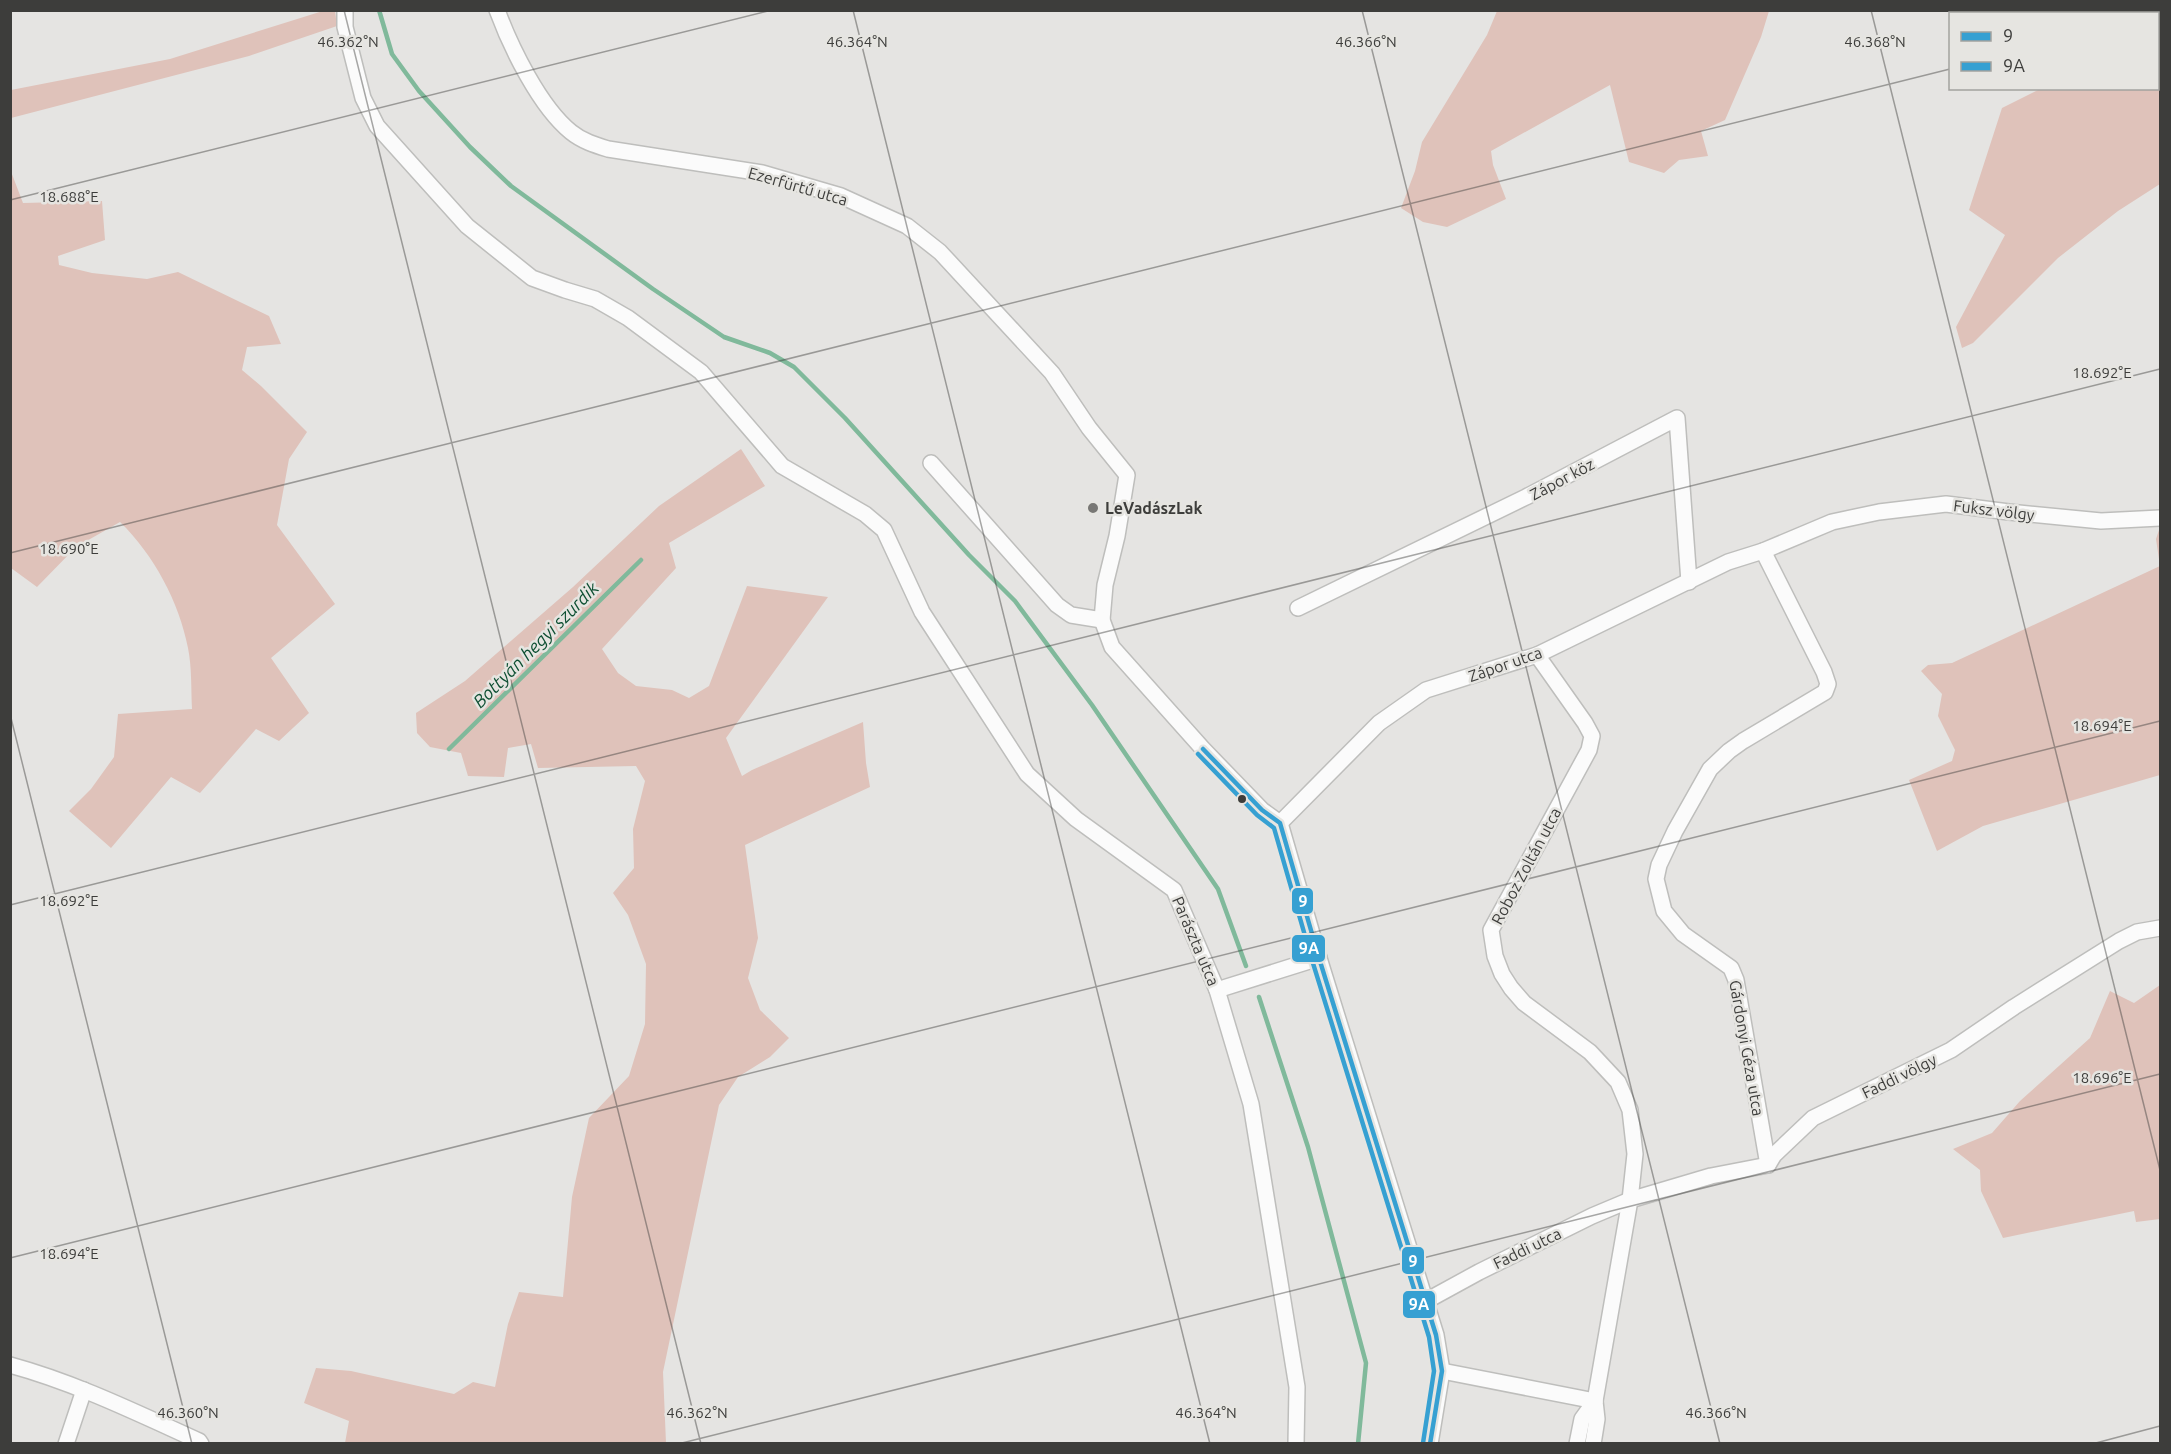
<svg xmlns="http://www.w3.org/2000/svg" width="2171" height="1454" viewBox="0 0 2171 1454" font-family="Ubuntu,sans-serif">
	<rect width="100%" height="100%" fill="#e5e4e2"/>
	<g fill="#dfc2ba">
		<path d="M326,10L335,11L337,26L249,56L11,118V90L170,59Z"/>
		<path d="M1497,11V10L1769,11L1761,37L1725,120L1701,131L1708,156L1679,160L1664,173L1629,162L1610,85L1491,151L1493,165L1506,199L1447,227L1423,222L1401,208L1415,171L1422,142L1487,35Z"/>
		<path d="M2059,11H2160V184L2118,211L2058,258L1973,343L1962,348L1956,327L2005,235L1969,210L2002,108L2040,89L2158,88V14H2061Z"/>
		<path d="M10,169L23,203L102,201L105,240L58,256L59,265L92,273L147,279L178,272L269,316L281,344L247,347L242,370L261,386L307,432L289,459L277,525L335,604L271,658L309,713L279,741L256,729L200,793L171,777L111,848L69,811L91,789L114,757L118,714L192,709C191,690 192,668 188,648C179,602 154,555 120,522L76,547L37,587L11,568Z"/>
		<path d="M741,449L765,486L669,543L676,568L602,649L618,673L636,686L672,690L689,698L709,686L747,586L828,597L726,738L742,776L752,770L863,722L866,763L870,787L745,845L758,938L748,978L760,1010L789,1038L770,1057L738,1077L719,1105L663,1372L666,1443H345L349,1421L304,1403L316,1368L351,1371L454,1394L473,1382L495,1387L508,1324L519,1292L563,1297L572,1197L589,1118L629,1076L645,1024L646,964L628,915L613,893L634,868L633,829L645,781L636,766L538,768L531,744L508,748L504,777L468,776L461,753L430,747L417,733L416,713L465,681L573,587L659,506Z"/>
		<path d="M2160,527V775L1983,826L1937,851L1909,780L1952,761L1955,750L1938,716L1942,694L1921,671L1928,665L1952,663L2160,566L2156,539Z"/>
		<path d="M2160,985V1219L2136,1222L2134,1211L2003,1238L1981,1191L1980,1170L1953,1149L1992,1133L2020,1101L2090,1038L2110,991L2134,1003Z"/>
	</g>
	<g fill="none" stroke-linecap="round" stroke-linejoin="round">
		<g stroke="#80b99b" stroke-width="4.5">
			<path d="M379,10L392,54L419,91L470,147L511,186L653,289L724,337L770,353L794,367L845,418L969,555L1015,601L1092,705L1218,889L1246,966"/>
			<path d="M449,749L641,560"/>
			<path d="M1259,997L1308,1147L1366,1363L1358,1444"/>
		</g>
		<g stroke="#bebebc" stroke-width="18">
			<g id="street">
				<path d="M345,10V27L363,98L377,126L467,226L532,278L565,290L595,299L628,318L701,372L782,466L865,514L884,530L922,612L1027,774L1076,819L1174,890L1217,990L1251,1104L1297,1387L1296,1444"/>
				<path d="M497,10C511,48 540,107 571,132C582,141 595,145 608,149L762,173L841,196L907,226L940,252L1052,373L1089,428L1127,475L1117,536L1105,585L1102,620L1112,647L1203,749L1262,810L1280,823L1319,958L1436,1335L1442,1371L1430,1444"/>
				<path d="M931,463L1057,605L1071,615L1102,620"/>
				<path d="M1763,551L1824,672L1828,684L1825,692L1743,741L1729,751L1710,769L1675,831L1659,865L1656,879L1664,911L1683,934L1731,968L1736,980L1768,1165"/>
				<path d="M1298,608L1526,497L1677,418L1689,582"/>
				<path d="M1537,655L1585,723L1592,736L1589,750L1491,930L1495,956L1502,974L1511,988L1524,1003L1590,1052L1618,1082L1630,1110L1635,1154L1630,1200L1595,1401L1597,1419L1593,1444"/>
				<path d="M1280,823L1379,723L1426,690L1537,655L1728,562L1763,551L1832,522L1879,512L1946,504L2009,512L2101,521L2160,518"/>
				<path d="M1217,990L1319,958"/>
				<path d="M1426,1301L1479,1272L1592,1216L1630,1200L1711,1176L1768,1165L1774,1155L1813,1118L1951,1050L2014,1007L2119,941L2137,932L2160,928"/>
				<path d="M10,1365C76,1383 137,1413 199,1441L201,1444"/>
				<path d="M1442,1371L1595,1401"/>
				<path d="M66,1444L84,1390"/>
				<path d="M1577,1444L1582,1419L1595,1401"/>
			</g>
		</g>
		<use href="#street" stroke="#fbfbfb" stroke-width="15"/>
		<g stroke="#e6e5e1" stroke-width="9">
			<path id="bus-1" d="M1203,749L1262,810L1280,823L1319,958L1436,1335L1442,1371L1430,1444"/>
		</g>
		<g stroke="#e6e5e1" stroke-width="9">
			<path id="bus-2" d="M1198,754L1257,815L1274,828L1312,960L1429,1337L1434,1371L1423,1443"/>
		</g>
		<use href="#bus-1" stroke="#36a0d2" stroke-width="4.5"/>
		<use href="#bus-2" stroke="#36a0d2" stroke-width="4.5"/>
	</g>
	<path fill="none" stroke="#3d3d3b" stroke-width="1.5" stroke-opacity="0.45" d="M344,10L701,1444M853,10L1210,1444M1362,10L1720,1444M1871,10L2160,1170M2158,17H2160M10,200L772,10M10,553L1950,69M10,714L192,1444M10,905L2160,369M10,1258L2160,721M678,1444L2160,1074M2092,1444L2160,1426"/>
	<circle fill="#787775" stroke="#e6e5e1" stroke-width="2" cx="1093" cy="508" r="6"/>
	<circle fill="#3d3d3b" stroke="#e6e5e1" stroke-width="2" cx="1242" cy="799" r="5"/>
	<g text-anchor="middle" stroke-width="5" stroke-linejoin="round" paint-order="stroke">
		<g font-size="16" fill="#3d3d3b" stroke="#e6e5e1">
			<text transform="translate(798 186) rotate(16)" y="6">Ezerfürtű utca</text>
			<text transform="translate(1562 479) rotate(-28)" y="6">Zápor köz</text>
			<text transform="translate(1994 510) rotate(7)" y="6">Fuksz völgy</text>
			<text transform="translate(1505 664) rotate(-19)" y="6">Zápor utca</text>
			<text transform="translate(1526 866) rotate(-62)" y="6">Roboz Zoltán utca</text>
			<text transform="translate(1196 941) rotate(67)" y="6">Parászta utca</text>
			<text transform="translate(1747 1048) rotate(80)" y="6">Gárdonyi Géza utca</text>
			<text transform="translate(1899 1076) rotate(-26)" y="6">Faddi völgy</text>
			<text transform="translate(1527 1248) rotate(-26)" y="6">Faddi utca</text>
		</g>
		<g font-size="16" font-weight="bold" fill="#3d3d3b" stroke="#e6e5e1" text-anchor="start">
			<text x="1105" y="514">LeVadászLak</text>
		</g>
		<g font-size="18" font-style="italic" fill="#0f5033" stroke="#e6e5e1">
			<text transform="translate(536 645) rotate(-45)" y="6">Bottyán hegyi szurdik</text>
		</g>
	</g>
	<g font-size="15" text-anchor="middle" fill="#3d3d3b" stroke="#e6e5e1" stroke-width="5" stroke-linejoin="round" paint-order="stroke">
		<text x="348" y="47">46.362°N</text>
		<text x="857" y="47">46.364°N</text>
		<text x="1366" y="47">46.366°N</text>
		<text x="1875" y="47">46.368°N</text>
		<text x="69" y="202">18.688°E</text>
		<text x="2102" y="378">18.692°E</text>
		<text x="69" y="554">18.690°E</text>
		<text x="2102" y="731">18.694°E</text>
		<text x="69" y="906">18.692°E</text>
		<text x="2102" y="1083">18.696°E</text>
		<text x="69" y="1259">18.694°E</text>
		<text x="188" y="1418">46.360°N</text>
		<text x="697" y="1418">46.362°N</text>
		<text x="1206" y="1418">46.364°N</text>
		<text x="1716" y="1418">46.366°N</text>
	</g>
	<g stroke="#e6e5e1" stroke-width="2">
		<rect x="1291" y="887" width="23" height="28" rx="6" fill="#36a0d2"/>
		<rect x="1291" y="934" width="35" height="29" rx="6" fill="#36a0d2"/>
		<rect x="1401" y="1246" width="24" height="29" rx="6" fill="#36a0d2"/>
		<rect x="1402" y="1290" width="34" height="29" rx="6" fill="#36a0d2"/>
	</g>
	<g font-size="16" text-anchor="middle" font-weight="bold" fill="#fff">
		<text x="1303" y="907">9</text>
		<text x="1309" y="954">9A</text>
		<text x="1413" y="1267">9</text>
		<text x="1419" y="1310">9A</text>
	</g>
	<rect width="2171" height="1454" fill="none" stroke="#3d3d3b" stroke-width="24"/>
	<rect x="1949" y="12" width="210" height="78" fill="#e6e5e1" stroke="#a2a29f" stroke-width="1.5"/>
	<rect x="1961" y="32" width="30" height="9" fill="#36a0d2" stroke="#a2a29f" stroke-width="1.5"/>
	<text x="2003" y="42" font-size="18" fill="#3d3d3b">9</text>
	<rect x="1961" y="62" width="30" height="9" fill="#36a0d2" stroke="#a2a29f" stroke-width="1.5"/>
	<text x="2003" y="72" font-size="18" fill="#3d3d3b">9A</text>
</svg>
